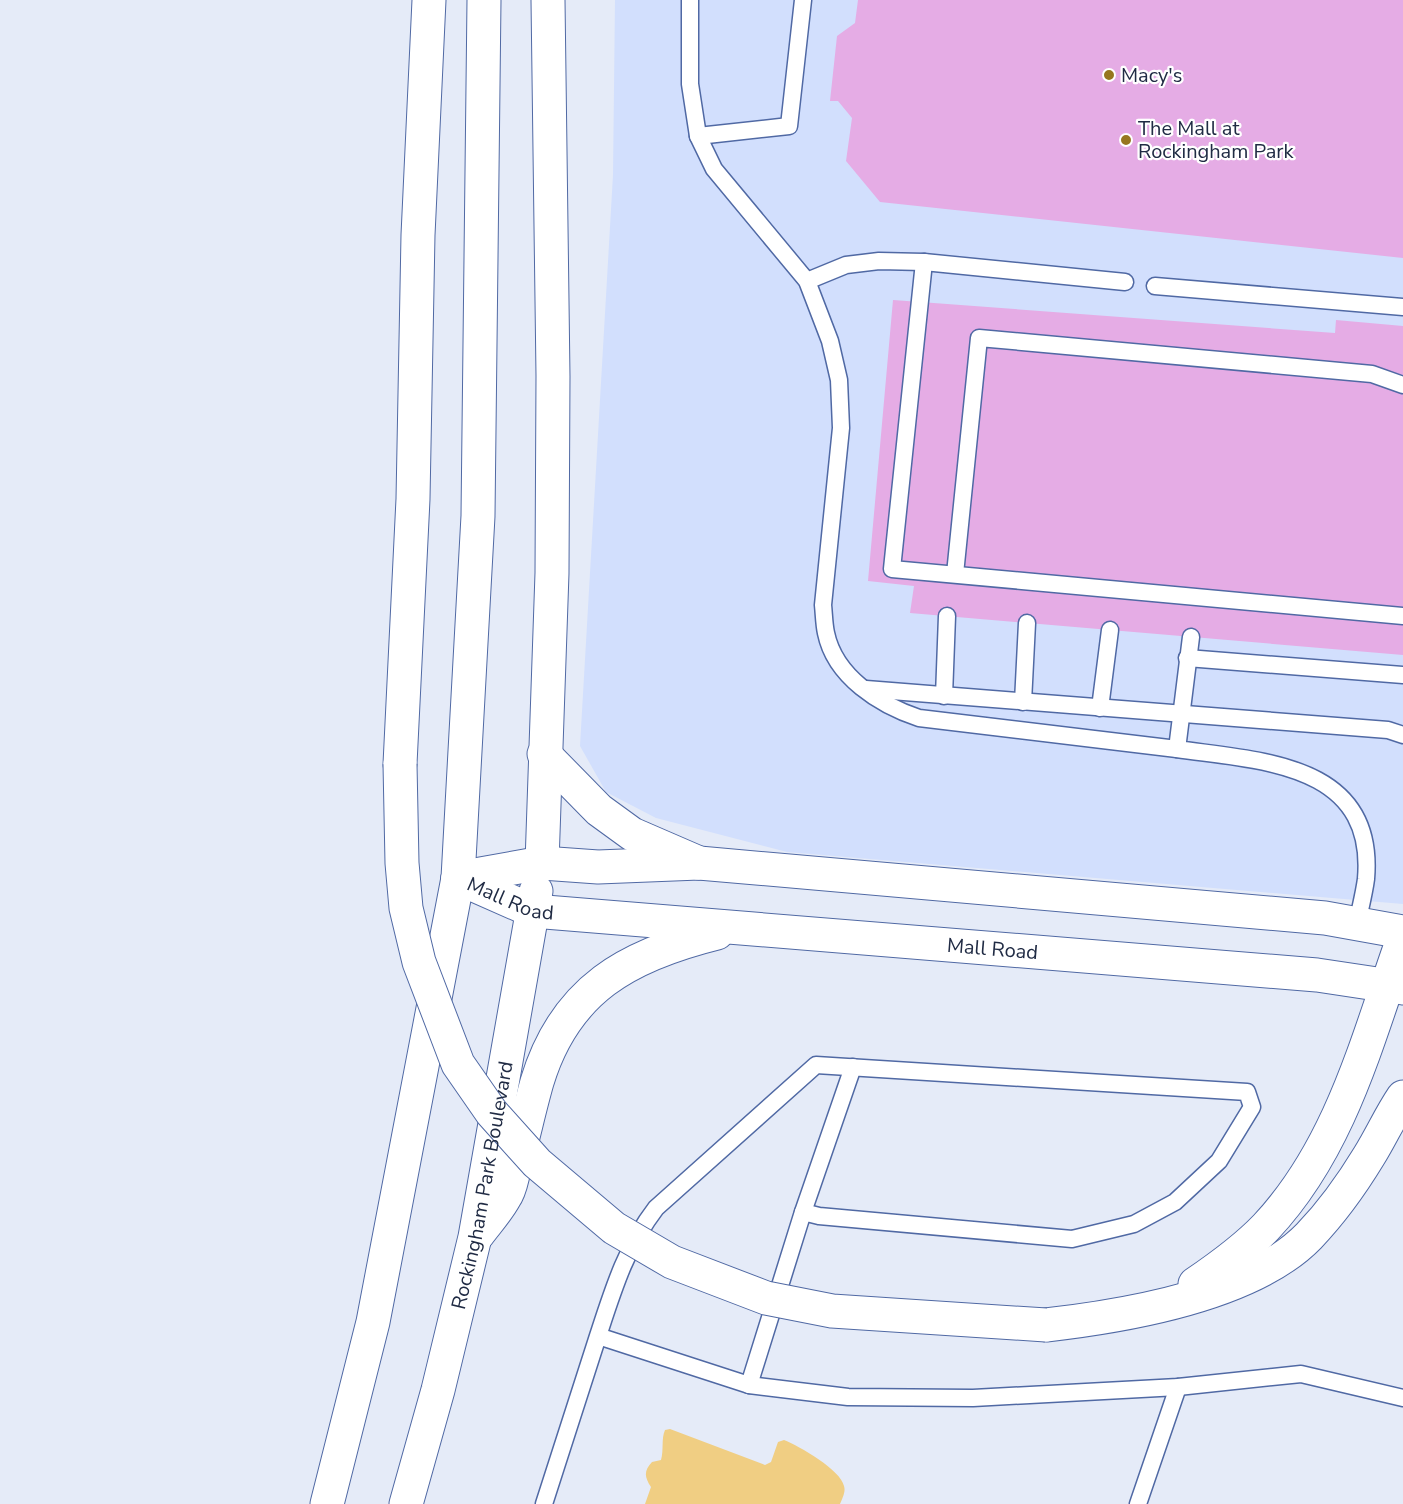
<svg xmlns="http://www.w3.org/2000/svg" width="1403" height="1504" viewBox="0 0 1403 1504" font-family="'Nunito Sans',sans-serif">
	<rect width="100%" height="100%" fill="#e5ebf8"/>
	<path fill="#d2dffd" d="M615,0H1403V904L787,852L656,818L606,792L580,746L613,175Z"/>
	<path fill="#f0ce83" d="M670,1429L765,1465L771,1462L778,1442L784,1440C799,1446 841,1470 844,1486C846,1492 842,1499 840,1504H645L651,1487C644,1476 644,1471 652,1462L661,1460C664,1450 661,1439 665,1430Z"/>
	<g fill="#e5ace5">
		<path d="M858,0H1403V258L880,202L846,161L852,118L838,101H830L837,36L855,23Z"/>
		<path d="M893,300L1335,333L1336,320L1403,326V655L910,613L914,586L868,581Z"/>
	</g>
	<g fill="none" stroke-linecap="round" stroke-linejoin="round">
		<g stroke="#5069a4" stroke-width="19">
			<g id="lane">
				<path d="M690,0V84L698,136L714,169L807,281L830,341L839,380L841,428L823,605C824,614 824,624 826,633C835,677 880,705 919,718L1177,749"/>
				<path d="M698,136L789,126L803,0"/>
				<path d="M924,262L892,569L1403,616"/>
				<path d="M807,281L846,265L879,261L924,262L1125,282"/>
				<path d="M1155,286L1403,307"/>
				<path d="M955,574L979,338L1372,374L1403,385"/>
				<path d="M1191,637L1177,749C1259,761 1376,762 1366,879C1364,894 1360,909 1357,924"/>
				<path d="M1187,658L1403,675"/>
				<path d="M866,689L1388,730L1403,735"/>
				<path d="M944,696L947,616"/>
				<path d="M1023,702L1027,623"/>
				<path d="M1100,708L1110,630"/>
				<path d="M803,1212L853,1067"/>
				<path d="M749,1385L848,1397L973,1398L1178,1387L1301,1374L1403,1398"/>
				<path d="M544,1504L598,1336C613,1290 626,1247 656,1208L816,1065L1247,1092L1252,1107L1219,1161L1175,1202L1134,1224L1072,1239L819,1216L803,1212L749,1385L598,1336"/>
				<path d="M1138,1504L1178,1387"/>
			</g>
		</g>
		<g stroke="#5069a4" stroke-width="35">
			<g id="primary">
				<path id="s1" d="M458,878L533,911L1317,975L1403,988"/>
				<path d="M458,878L542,863L598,867L699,863L1325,918L1403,932"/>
				<path d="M478,1234C487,1222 498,1210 505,1197C511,1189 512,1176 515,1167C523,1139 529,1110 537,1082C565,989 628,955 717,933"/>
				<path d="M327,1504L373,1322L458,878"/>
				<path id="s2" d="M406,1504L438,1390L475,1237L536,891"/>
			</g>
		</g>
		<g stroke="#5069a4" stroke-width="35">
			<g id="highway">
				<path d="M544,754L599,810L632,834L699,863"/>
				<path d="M400,764L413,499L418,235L429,0"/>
				<path d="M542,863L552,573L553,376L548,0"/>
				<path d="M458,878L478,516L484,0"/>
				<path d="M1195,1284C1220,1267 1245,1249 1266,1227C1341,1147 1367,1040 1403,939"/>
				<path d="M1046,1325C1125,1316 1252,1295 1309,1236C1331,1213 1352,1184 1369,1156C1381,1137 1390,1116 1403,1097"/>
			</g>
		</g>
		<use href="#lane" stroke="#fff" stroke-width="16"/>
		<use href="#primary" stroke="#fff" stroke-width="33"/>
		<use href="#highway" stroke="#fff" stroke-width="33"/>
		<g stroke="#5069a4" stroke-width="35" stroke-linecap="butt">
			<path id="highway-bridge" d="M400,764L402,863L406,908L419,962L458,1064L492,1113L537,1163L614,1228L672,1262L766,1298L832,1311L1046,1325"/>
		</g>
		<use href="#highway-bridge" stroke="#fff" stroke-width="33"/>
	</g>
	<g fill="#97761f" stroke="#fff" stroke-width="2">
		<circle cx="1109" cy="75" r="6"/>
		<circle cx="1126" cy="140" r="6"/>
	</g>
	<g text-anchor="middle" stroke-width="4.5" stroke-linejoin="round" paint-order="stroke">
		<g font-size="20" fill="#202b44" stroke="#fff" text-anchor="start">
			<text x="1121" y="82">Macy's</text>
			<text x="1138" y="135">The Mall at<tspan x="1138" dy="23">Rockingham Park</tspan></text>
		</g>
		<g font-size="20" fill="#202b44" stroke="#fff">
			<text dy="7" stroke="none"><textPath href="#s1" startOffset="57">Mall Road</textPath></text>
			<text dy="7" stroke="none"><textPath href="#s1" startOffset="543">Mall Road</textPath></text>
			<text dy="7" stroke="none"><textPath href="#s2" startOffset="328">Rockingham Park Boulevard</textPath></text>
		</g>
	</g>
</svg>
